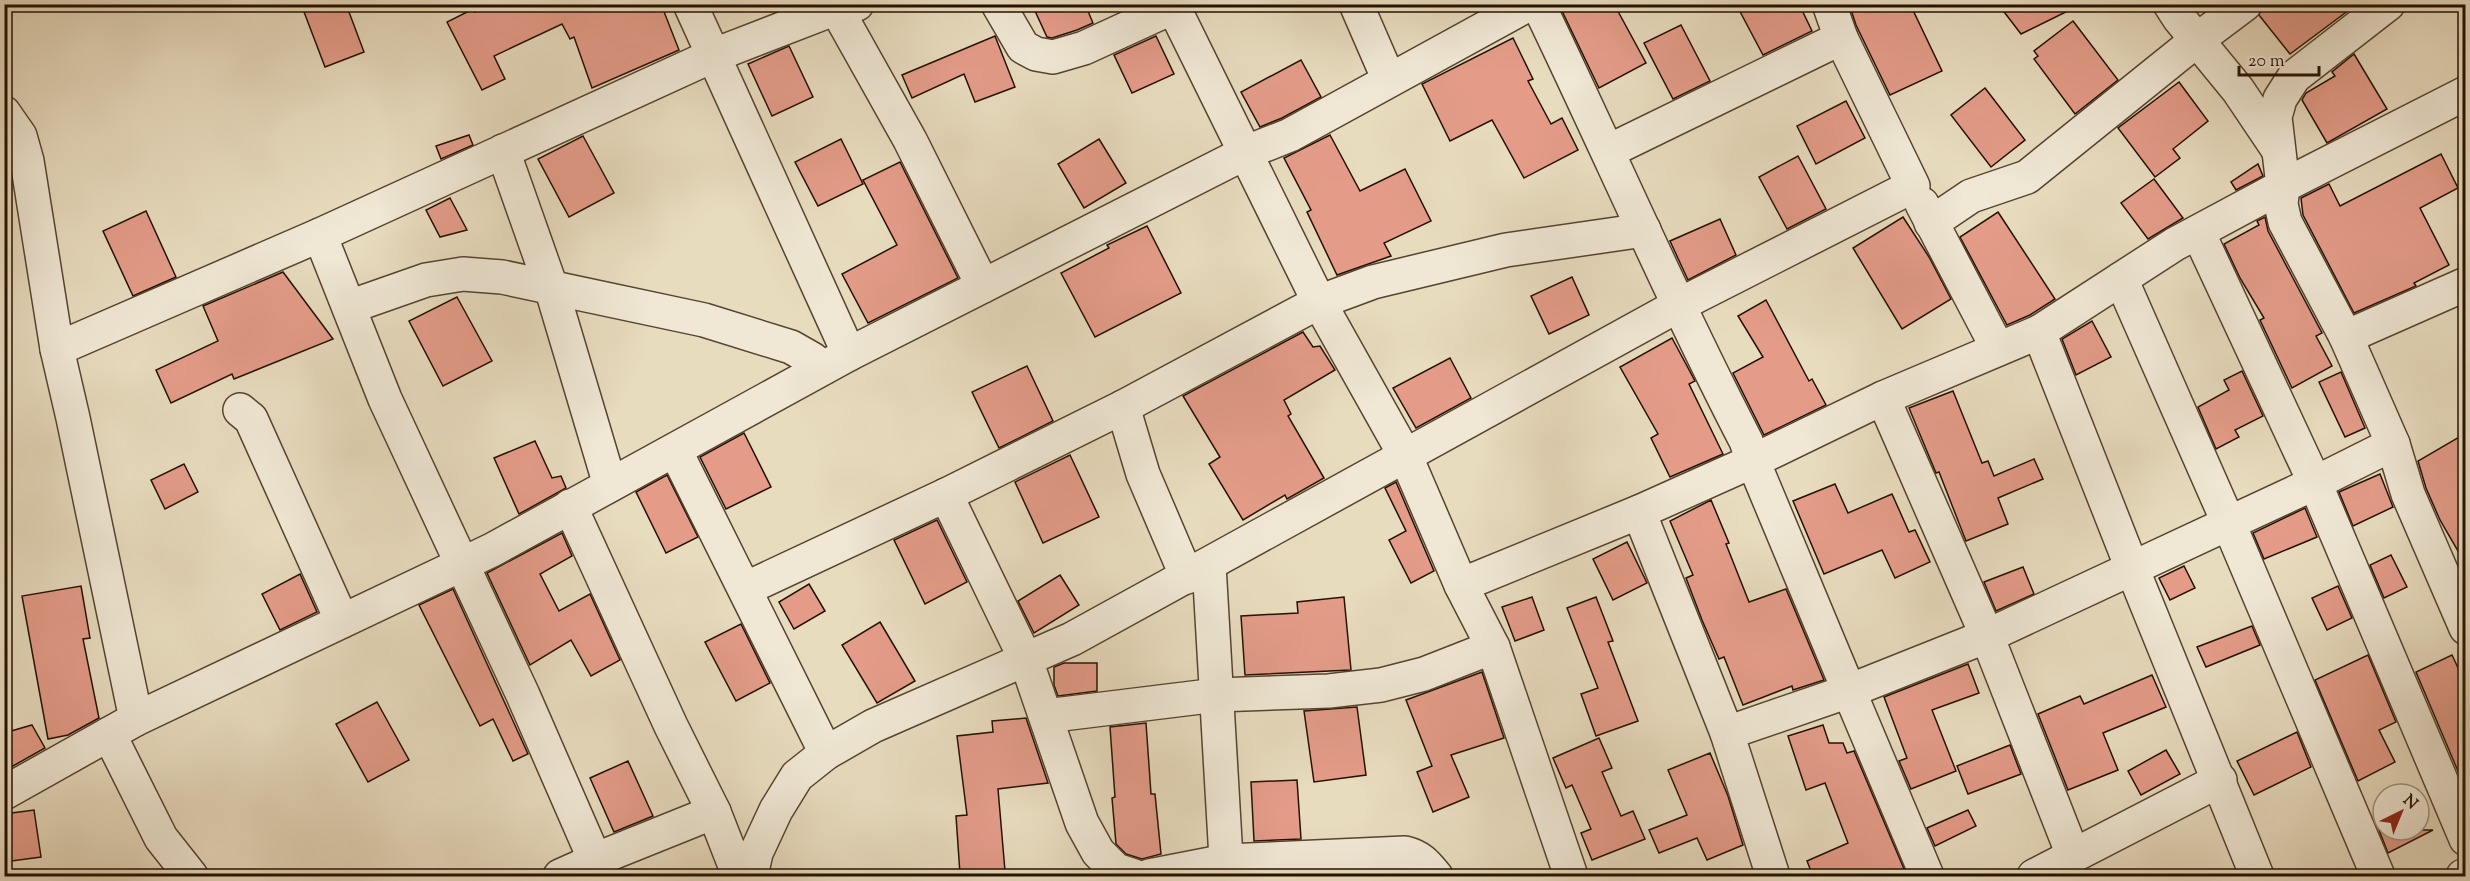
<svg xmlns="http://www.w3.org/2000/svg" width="2470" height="881" viewBox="0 0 2470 881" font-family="'Sorts Mill Goudy',serif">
	<rect width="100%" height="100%" fill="#e8dcbf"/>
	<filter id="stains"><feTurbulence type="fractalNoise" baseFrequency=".00333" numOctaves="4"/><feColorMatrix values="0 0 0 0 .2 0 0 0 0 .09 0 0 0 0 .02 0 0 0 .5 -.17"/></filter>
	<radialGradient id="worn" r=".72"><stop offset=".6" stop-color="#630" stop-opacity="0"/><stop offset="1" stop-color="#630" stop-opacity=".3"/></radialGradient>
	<g fill="#e49c89" stroke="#241100" stroke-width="1.5">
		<path d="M301,4H346L364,52L325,67Z"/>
		<path d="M492,4H661L679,50L592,88L574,37L570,39L562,24L494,56L505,79L482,90L447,22L473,9L475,12Z"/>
		<path d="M1051,4H1085L1093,23L1077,30L1052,38L1047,37L1035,11Z"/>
		<path d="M1574,4H1614L1646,63L1599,88L1562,11Z"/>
		<path d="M1736,4H1799L1812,31L1763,55Z"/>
		<path d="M1849,4H1910L1942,71L1890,95L1856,25Z"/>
		<path d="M1998,4H2082L2021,34Z"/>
		<path d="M2263,4H2357L2290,54L2259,15Z"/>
		<path d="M2073,21L2118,80L2075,114L2034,59L2038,56L2034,51Z"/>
		<path d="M1681,25L1710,81L1673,99L1644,43Z"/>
		<path d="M995,36L1015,87L975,102L964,74L912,98L902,75Z"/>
		<path d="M1156,36L1174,74L1132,93L1114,55Z"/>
		<path d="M1513,38L1533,79L1528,81L1551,124L1562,118L1578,150L1524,178L1492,120L1450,141L1422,84Z"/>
		<path d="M789,46L813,97L772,116L748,64Z"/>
		<path d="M2354,54L2387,109L2327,143L2302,100L2306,93L2335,76L2332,72Z"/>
		<path d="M1301,60L1321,97L1282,118L1260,127L1241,92Z"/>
		<path d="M2179,82L2208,121L2173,149L2180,158L2155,177L2118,128Z"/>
		<path d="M1985,88L2025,140L1991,167L1951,115Z"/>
		<path d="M1846,101L1865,138L1816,164L1797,126Z"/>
		<path d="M469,135L473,145L441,159L436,146Z"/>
		<path d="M1330,135L1360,191L1405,169L1431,221L1384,243L1391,256L1337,275L1307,212L1311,210L1284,158Z"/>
		<path d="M583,136L614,193L569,217L538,159Z"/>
		<path d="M841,139L863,184L818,206L795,162Z"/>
		<path d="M1099,139L1126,183L1084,208L1058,164Z"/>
		<path d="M2441,154L2458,188L2420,208L2449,265L2414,283L2416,286L2354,313L2303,215L2301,198L2329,184L2340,206Z"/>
		<path d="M1798,156L1826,209L1787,229L1759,177Z"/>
		<path d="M900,162L958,278L868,323L842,274L897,245L863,180Z"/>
		<path d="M2258,164L2263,176L2236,190L2231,182Z"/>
		<path d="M2154,179L2183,218L2148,239L2121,203Z"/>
		<path d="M450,198L467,230L440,237L426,210Z"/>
		<path d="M146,211L176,277L133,296L103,231Z"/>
		<path d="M1998,212L2055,299L2030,315L2007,325L1960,237Z"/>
		<path d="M1903,217L1929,257L1951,299L1902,329L1853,248Z"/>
		<path d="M2265,217L2268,231L2322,333L2316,336L2332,366L2292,388L2260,320L2264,318L2240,278L2224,244L2259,225L2257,221Z"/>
		<path d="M1720,219L1736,255L1688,280L1670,241Z"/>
		<path d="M1147,226L1181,293L1095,337L1061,273L1109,248L1107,245Z"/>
		<path d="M283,272L333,339L234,379L232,374L171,403L156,370L218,341L203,306Z"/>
		<path d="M1572,277L1589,315L1549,334L1531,296Z"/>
		<path d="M457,297L492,361L443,386L409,321Z"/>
		<path d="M1766,300L1809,381L1812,379L1826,405L1764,435L1733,373L1763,357L1738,316Z"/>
		<path d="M2092,321L2111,357L2076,375L2062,339Z"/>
		<path d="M1303,332L1313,347L1320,346L1335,370L1284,400L1291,414L1288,416L1324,478L1287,499L1285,495L1243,520L1209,464L1220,457L1183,396Z"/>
		<path d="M1672,338L1695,381L1689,384L1723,454L1670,477L1651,438L1658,434L1620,367Z"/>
		<path d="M1450,358L1471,398L1416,428L1393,388Z"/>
		<path d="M1027,366L1053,421L999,448L972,392Z"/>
		<path d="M2242,371L2263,416L2235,430L2239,437L2216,449L2198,407L2229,390L2224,380Z"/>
		<path d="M2341,372L2365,428L2345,437L2319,382Z"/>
		<path d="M1953,391L1982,463L1988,461L1994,476L2034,459L2043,479L1998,498L2008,524L1966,541L1939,472L1936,473L1909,408Z"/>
		<path d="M744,433L771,487L726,509L700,457Z"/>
		<path d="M2466,433V565L2440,520L2426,488L2418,461Z"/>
		<path d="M535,441L552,478L561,476L566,488L519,514L494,458Z"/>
		<path d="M1070,455L1099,517L1043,543L1015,482Z"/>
		<path d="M184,464L198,492L165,509L151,480Z"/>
		<path d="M2380,474L2393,507L2353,526L2339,492Z"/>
		<path d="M667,475L698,537L666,553L636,492Z"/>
		<path d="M1396,482L1434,571L1411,583L1389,540L1406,531L1385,488Z"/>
		<path d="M1835,484L1848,513L1892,494L1909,532L1915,530L1930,562L1895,578L1882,550L1824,574L1793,501Z"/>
		<path d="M1711,500L1729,543L1726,544L1749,602L1786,589L1824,680L1793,690L1792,686L1743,705L1724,657L1719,659L1702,620L1686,578L1693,575L1670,521Z"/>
		<path d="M2305,508L2317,537L2264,559L2253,533Z"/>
		<path d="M937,520L967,582L925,604L894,540Z"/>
		<path d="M562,533L572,556L540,574L559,611L590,594L620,660L591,676L571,640L530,665L487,573Z"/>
		<path d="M1627,542L1647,583L1613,600L1593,559Z"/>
		<path d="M2391,555L2407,587L2384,598L2370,565Z"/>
		<path d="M2184,566L2195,588L2170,600L2159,578Z"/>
		<path d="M2023,567L2034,594L1996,611L1984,582Z"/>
		<path d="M300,574L317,612L280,630L262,594Z"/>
		<path d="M1060,575L1079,605L1034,633L1018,601Z"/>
		<path d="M809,584L825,611L794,629L779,602Z"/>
		<path d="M81,586L90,638L83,639L99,718L68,735L48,739L22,596Z"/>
		<path d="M2338,586L2352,618L2327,630L2312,598Z"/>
		<path d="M453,589L528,754L513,761L493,719L480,726L419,605Z"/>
		<path d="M1344,597L1351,670L1245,675L1241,616L1298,613L1297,602Z"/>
		<path d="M1532,597L1544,630L1515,641L1502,607Z"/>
		<path d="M1596,597L1613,641L1608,642L1638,721L1596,736L1581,694L1598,688L1567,608Z"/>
		<path d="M880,622L915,681L877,703L842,645Z"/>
		<path d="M741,624L770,683L736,701L705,642Z"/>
		<path d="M2252,626L2260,645L2206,667L2197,647Z"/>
		<path d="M2368,655L2396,722L2379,730L2395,762L2358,781L2315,680Z"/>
		<path d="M2452,655L2466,685V790L2416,672Z"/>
		<path d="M1064,663H1097V691L1058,696L1054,685V667Z"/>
		<path d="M1968,664L1979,693L1932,710L1956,771L1911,789L1899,761L1907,758L1884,697Z"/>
		<path d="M1482,672L1504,738L1451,755L1469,797L1433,812L1417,772L1432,766L1406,700Z"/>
		<path d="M2152,675L2166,707L2103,733L2118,770L2068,790L2038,714L2080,696L2084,704Z"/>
		<path d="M377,702L409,760L368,782L336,724Z"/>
		<path d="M1357,707L1366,775L1314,782L1304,711Z"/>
		<path d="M1026,718L1048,783L998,789L1005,871L960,874L956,816L967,815L957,736L993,732L992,721Z"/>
		<path d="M1146,723L1151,794H1155L1161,854L1142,859L1126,854L1116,844L1112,798L1115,797L1110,727Z"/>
		<path d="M32,725L45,748L4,771V733Z"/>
		<path d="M1823,725L1829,743H1843L1847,753L1854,751L1907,876H1813L1807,861L1848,843L1825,783L1806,790L1788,736Z"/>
		<path d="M2297,732L2311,767L2254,795L2237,761Z"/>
		<path d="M1599,738L1612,768L1602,772L1621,816L1633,811L1645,839L1592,860L1581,833L1591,829L1572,785L1566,788L1553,758Z"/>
		<path d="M2010,745L2021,774L1968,794L1957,766Z"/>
		<path d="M2166,750L2180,774L2141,795L2128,771Z"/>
		<path d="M1710,753L1728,796L1743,845L1707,860L1697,838L1659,853L1649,830L1687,815L1668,770Z"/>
		<path d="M628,761L653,816L614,832L590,778Z"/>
		<path d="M1297,780L1301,839L1254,841L1251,782Z"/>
		<path d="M34,810L41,857L4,862V814Z"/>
		<path d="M1968,810L1976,826L1935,846L1927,828Z"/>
		<path d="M2379,830H2433L2388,853Z"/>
	</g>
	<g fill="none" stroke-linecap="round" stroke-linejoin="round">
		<g stroke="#554430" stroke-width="36">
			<g id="minor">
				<path d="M690,4L849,354"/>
				<path d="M998,4L1023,47L1036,54L1053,57L1084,48L1180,4"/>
				<path d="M1172,4L1319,302L1406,457L1461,585L1493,647L1571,876"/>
				<path d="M1356,4L1389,80"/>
				<path d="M1538,4C1608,149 1672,298 1746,441L1753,461L1639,512L1727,733"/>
				<path d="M2170,4L2179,18L2238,90L2277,148"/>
				<path d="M2388,4L2294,77L2280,99L2275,117L2283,186L2175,244L2039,332L1883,398L1753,461L1849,691L1987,636L2315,483L2393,444"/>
				<path d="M836,8L910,140L983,286"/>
				<path d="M2466,93L2283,186L2281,204L2285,222L2346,337L2393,444L2408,494L2466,628"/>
				<path d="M4,113L20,136L27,161L57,349L73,418L136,719"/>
				<path d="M503,151L551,287L610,485"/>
				<path d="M1609,151L1841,38"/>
				<path d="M1922,204L1998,349"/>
				<path d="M1931,223L1971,196L2027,177L2197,40L2245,4"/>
				<path d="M2198,232L2315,483L2466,839"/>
				<path d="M320,235L385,399L523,695L602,876"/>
				<path d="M2121,279L2229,524L2378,876"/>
				<path d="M349,307L426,280L463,274L502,277L704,320L791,347L812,359L823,368"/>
				<path d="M2039,332L2132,568L2257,876"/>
				<path d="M2346,337L2466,284"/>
				<path d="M57,349L320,235L712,56L836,8L857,4"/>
				<path d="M1883,398L1987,636L2073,855"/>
				<path d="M1123,407L1143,474L1187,577"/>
				<path d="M240,410L251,419L342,621"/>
				<path d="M675,450L826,753"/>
				<path d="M946,495L1026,660L1082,823L1098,852L1116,870L1134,876"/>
				<path d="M570,506L671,726L714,812L739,876"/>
				<path d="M1209,565L1227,876"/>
				<path d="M1461,585L1639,512"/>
				<path d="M745,589L946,495L1123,407L1319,302L1373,282L1506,250L1644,230"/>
				<path d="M1046,716L1217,695L1329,691L1381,685L1424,674L1493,647"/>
				<path d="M109,734L161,838L191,876"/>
				<path d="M4,793L136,719L492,550L849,354L1247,152L1290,135L1529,4"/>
				<path d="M560,876L607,855L714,812"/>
				<path d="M751,876L756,853L776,810L797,776L826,753L873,726L1072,639L1679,305L1913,186L1841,38L1829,4"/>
				<path d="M1149,876L1226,861L1405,853C1421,857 1426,864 1436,876"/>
				<path d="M1773,876L1727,733L1849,691L1927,876"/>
				<path d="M2034,876L2220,780"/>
				<path d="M2463,876L2466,875"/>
			</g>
		</g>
		<use href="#minor" stroke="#f0e8d5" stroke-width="33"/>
	</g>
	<rect width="2470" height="881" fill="none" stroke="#e8dcbf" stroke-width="24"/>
	<rect x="6" y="6" width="2458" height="869" fill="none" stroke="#241100" stroke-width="3"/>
	<rect x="12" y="12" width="2446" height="857" fill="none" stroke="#241100" stroke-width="1.5"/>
	<g transform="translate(2401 812) rotate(43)"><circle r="28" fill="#f0e8d5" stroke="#9e9280" stroke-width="1.5"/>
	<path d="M0-4.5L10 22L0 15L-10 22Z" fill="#8f2418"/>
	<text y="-9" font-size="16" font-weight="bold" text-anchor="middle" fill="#241100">N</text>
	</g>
	<path d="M2239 66v9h80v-9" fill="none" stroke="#241100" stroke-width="3"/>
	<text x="2248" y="66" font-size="18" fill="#241100" stroke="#f0e8d5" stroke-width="4.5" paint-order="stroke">20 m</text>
	<rect width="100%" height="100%" filter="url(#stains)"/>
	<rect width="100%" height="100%" fill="url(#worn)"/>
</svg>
